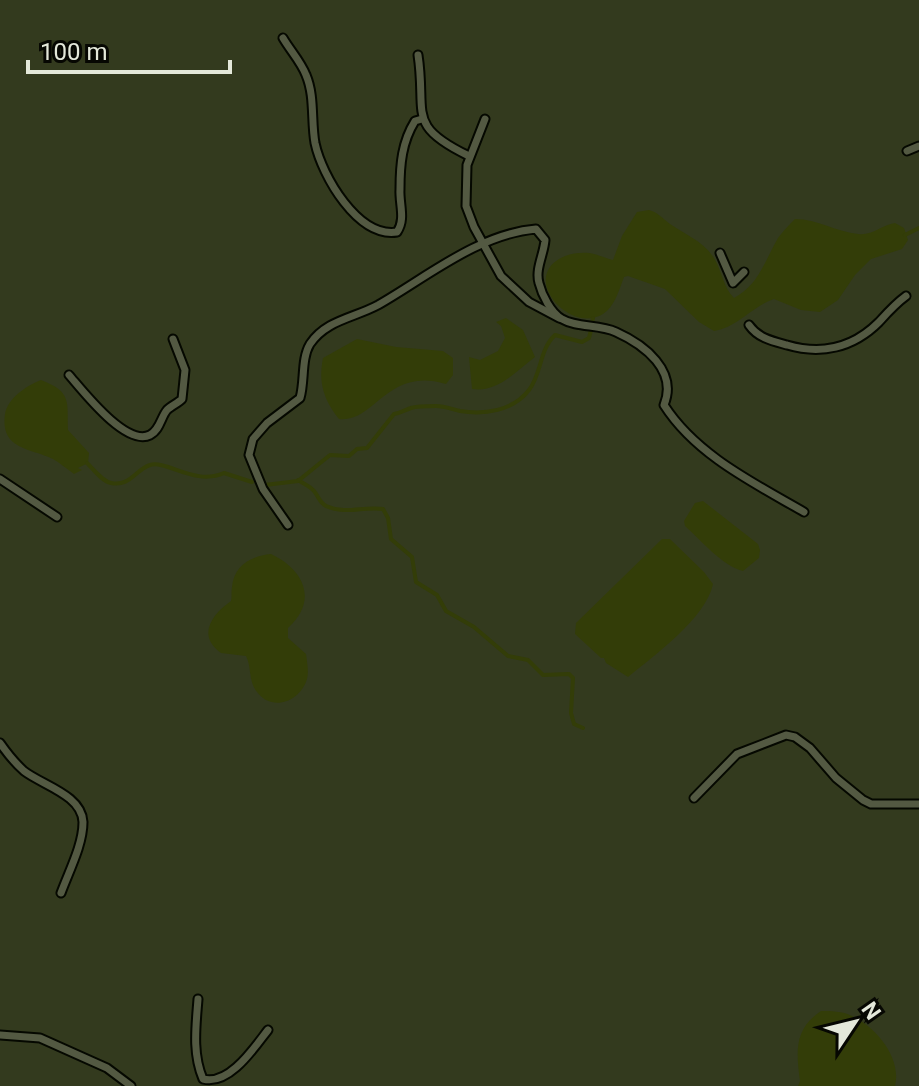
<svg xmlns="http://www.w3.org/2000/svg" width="919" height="1086" viewBox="0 0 919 1086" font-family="Roboto,sans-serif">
	<rect width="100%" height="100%" fill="#191e09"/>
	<rect fill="#333a1e" x="0" y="0" width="919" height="1086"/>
	<g fill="#333d08">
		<path d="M649,210C659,213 662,218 670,224C686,235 703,241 714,258C722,271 723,287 734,298C759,285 765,260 778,238C783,231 789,225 795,219C817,219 837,232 858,234C872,236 882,225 895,223L904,228L908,240L902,249L871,259L855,275L838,300L820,312L801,310L774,299C751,307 738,327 714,331L699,322L665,289L628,276L624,277C619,290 615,306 603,314C571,334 522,281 559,259C567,254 579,252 589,253C597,254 605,258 613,260L622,236L637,212Z"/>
		<path d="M506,318L523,330L535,357C516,371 498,393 472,389L469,357L480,360L498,351L505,338L501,326L496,322Z"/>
		<path d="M357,339L396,347L443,351L453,358V375L446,384C387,366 375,423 339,419C324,400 318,383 323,358Z"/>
		<path d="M41,380C72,392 67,401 68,430L89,453L88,463L78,468L82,470L74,474C67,469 60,463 53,459C31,448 0,450 5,414C8,398 26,386 41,380Z"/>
		<path d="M703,501L758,544L760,550L759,558L743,571C721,565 702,541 685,526L684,521L695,503Z"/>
		<path d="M662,539H670L704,572L713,584C706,618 655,655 628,677L606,663L604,658H601L575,634L576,623Z"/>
		<path d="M271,554C305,570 318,601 288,628V638L306,654C307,662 309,672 307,679C300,702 272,712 257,692C248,681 252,668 246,656L221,653C197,636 211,615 231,601C232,597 231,592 232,587C234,565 251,556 271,554Z"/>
		<path d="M821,1011C831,1011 842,1011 852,1016C876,1027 902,1058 895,1086H798L800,1081C796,1051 794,1029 821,1011Z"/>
	</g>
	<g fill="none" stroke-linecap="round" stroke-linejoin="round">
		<g stroke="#333d08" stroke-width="4">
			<path d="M905,235L919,228"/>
			<path d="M592,323L593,318"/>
			<path d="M87,463C94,470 102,481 111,483C130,487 135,470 150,465C167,460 195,486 224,473L252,482"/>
			<path d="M298,480C304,484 310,486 314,491C319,497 319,502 326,506C346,515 363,506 383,509L388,518L391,539L412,557L416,582L437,595L446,611L474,627L508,656L528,660L543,675L569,674L573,678L571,713L574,724L583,728"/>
			<path d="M265,485L298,481L330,455L349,456L357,449L367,448L394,414C401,413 405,410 411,408C417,406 429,406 436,406C445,406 451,409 460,411C484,415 513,411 529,390C542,373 539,350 555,335L582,342L589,338L591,330"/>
		</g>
		<g stroke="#050800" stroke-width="11">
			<g id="lane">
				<path d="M283,38C290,50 301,62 306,75C315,96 311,121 315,143C322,176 358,238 397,232C406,219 399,204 400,189C400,164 402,142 415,121L422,119"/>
				<path d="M418,55C427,114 405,125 469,156"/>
				<path d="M485,119L467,165L466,206L474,227L501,276L529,302L559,318"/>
				<path d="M907,151L919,146"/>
				<path d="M720,253L733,283L744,272"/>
				<path d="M749,325C758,338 772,341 787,345C821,355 853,348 879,322C888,312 895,304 906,296"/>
				<path d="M69,375C83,391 126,447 150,435C160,430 161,417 167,410C171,406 178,403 182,399L185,370L173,339"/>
				<path d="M0,479L57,517"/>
				<path d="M288,525L263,489L249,455L253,439L267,423L300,398C305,381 301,359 310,344C326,320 354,318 378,305C427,277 478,234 536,229L545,240C544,254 535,269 539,283C542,295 551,313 562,319C577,328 599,324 616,332C645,345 678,371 664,405C696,455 754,483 804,512"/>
				<path d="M0,743C7,753 15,763 24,771C42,785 82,795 83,822C83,845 69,871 61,893"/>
				<path d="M694,798L737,754L786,735L795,737L810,748L836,778L863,800L871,804H919"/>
				<path d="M198,999C196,1026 192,1053 203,1079C229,1086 254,1048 268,1030"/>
				<path d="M0,1035L40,1038L107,1068L131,1086"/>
			</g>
		</g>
		<use href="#lane" stroke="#535942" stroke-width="7"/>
	</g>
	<g transform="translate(855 1022) rotate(55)" stroke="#060702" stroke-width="6" paint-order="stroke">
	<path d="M0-6L14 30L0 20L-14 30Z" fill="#e4e8da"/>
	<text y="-12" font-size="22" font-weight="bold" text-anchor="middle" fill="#e4e8da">N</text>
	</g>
	<path d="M28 60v12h202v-12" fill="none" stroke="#e4e8da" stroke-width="4"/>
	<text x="40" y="60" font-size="24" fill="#e4e8da" stroke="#060702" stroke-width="6" paint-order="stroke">100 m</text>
</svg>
